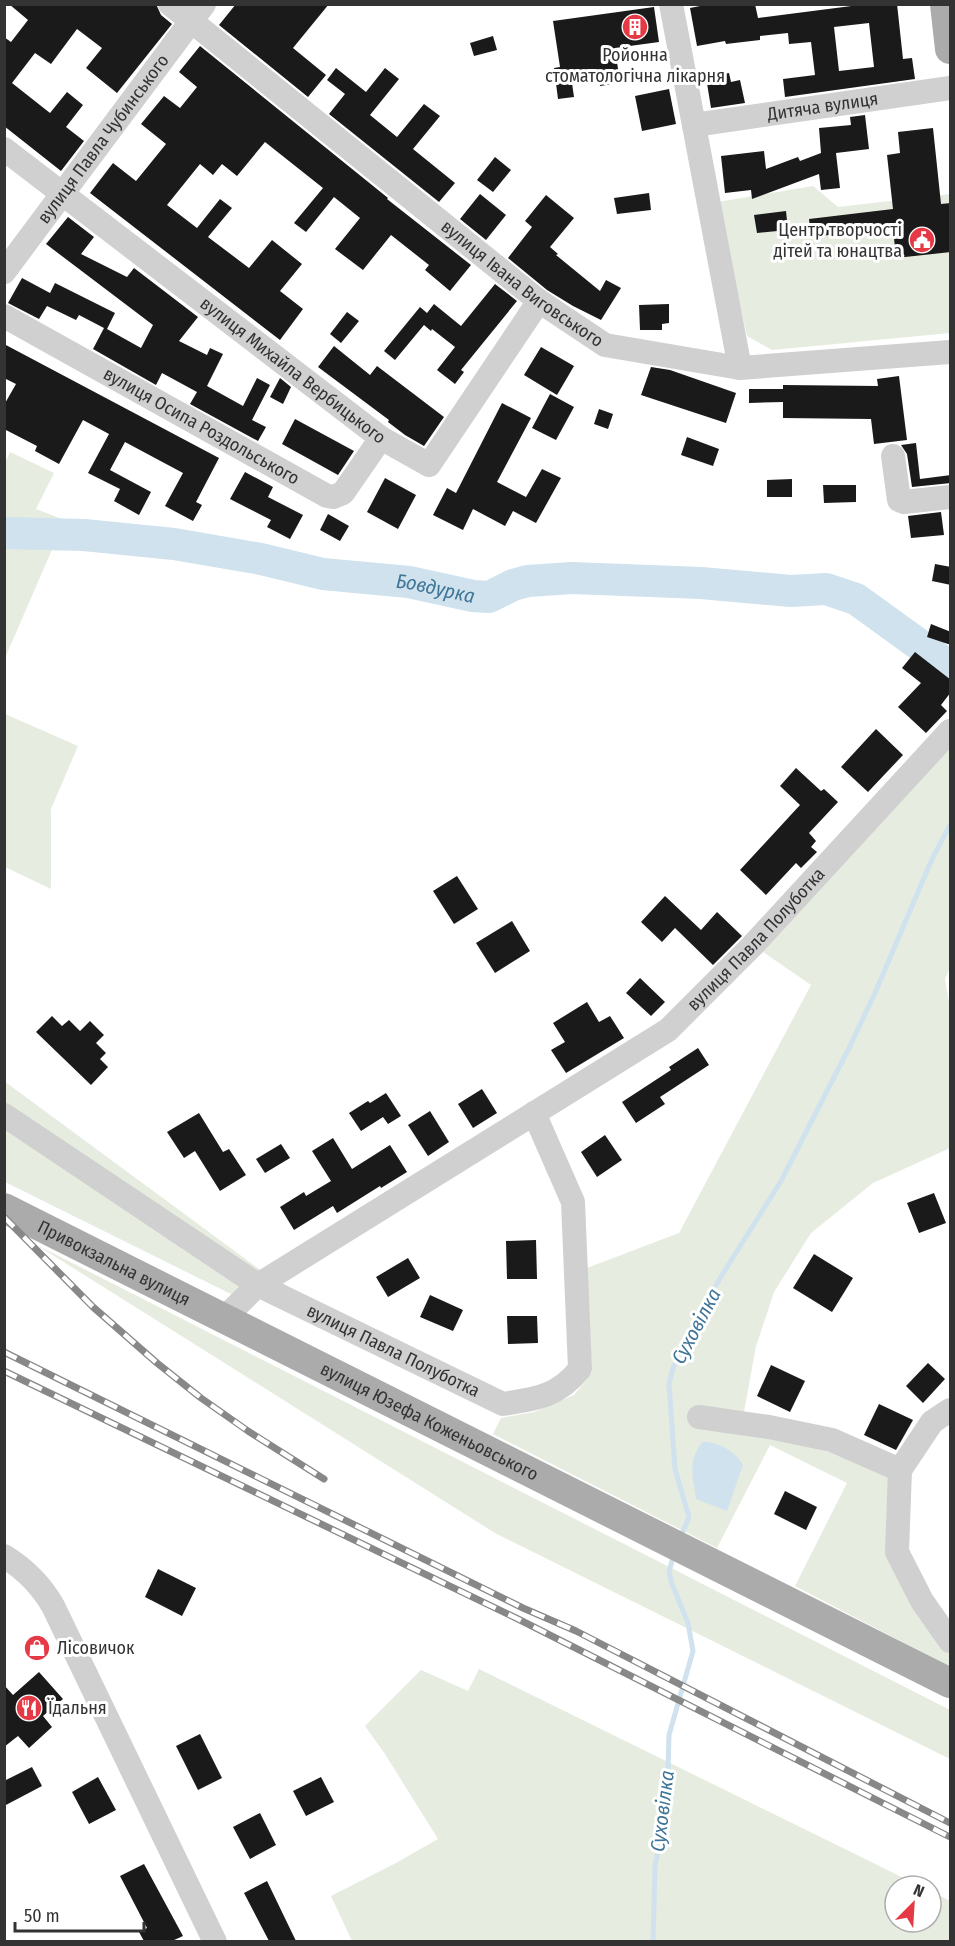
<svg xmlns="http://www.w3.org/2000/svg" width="955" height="1946" viewBox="0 0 955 1946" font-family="'Fira Sans Condensed',sans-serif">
	<rect width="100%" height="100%" fill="#fff"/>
	<g fill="#e6ecdf">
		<path d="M813,186L838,207L950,194V333L772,350L747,336L717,202Z"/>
		<path d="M10,452L54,473L36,509L85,528H108L200,538L323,567L408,576L473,590H486L507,580L526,575L590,572L670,578H699L777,585L823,582L840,586L859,594L950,660V673L875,617L854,604L838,597L825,594L773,595L621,584L572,583L530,586L491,602L473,601L388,584L321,580L259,565L197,553L135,547L5,539V463Z"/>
		<path d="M5,542L54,545L5,658L4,542Z"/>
		<path d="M5,714L78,746L51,809V889L5,867Z"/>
		<path d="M950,731V968L945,979L950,1009V1148L873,1183L811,1233L774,1292L756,1346L742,1423L896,1468L892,1551L950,1649V1667L795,1586L847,1483L770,1445L717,1548L493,1434L501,1418L534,1412L574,1395L592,1373L587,1268L679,1233L811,985L753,945Z"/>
		<path d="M4,1081L270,1277L243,1300L5,1182Z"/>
		<path d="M35,1244L950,1710V1759L495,1533Z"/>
		<path d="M479,1669L920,1886H895V1922H931V1891L950,1901V1941H352L331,1896L396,1863L438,1839L385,1754L365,1726L421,1670L468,1691Z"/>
	</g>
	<path fill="#cfe2ee" d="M702,1442C717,1441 736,1452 743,1465L727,1511L696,1499C693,1475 687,1464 702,1442Z"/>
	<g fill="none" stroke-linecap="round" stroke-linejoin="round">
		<g stroke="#cfe2ee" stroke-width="5">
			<path d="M681,1536L689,1517L675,1469L669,1384L673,1368L695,1321L722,1275L781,1181L850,1046L875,993L932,859L950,825"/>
			<path d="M653,1942L655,1866L667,1806L669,1735L693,1651L688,1623L672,1584L669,1572L674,1553"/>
		</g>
		<path stroke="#cfe2ee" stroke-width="32" id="s1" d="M4,533L84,535L174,544L261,559L323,574L409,582L473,596L489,597L513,585L528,581L572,578L701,583L791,591L826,589L856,599L950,667"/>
	</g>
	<g fill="#1a1a1a" fill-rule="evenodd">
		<path d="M9,4H156L161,15L172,24L117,93L86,68L102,48L77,29L51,64L35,53L12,83L50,113L67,92L83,105L66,127L84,141L61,171L4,126V37L11,42L28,20Z"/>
		<path d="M236,4H329L293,48L326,75L308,97L219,25Z"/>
		<path d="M710,4H755L758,18L867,4H897L903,59L912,58L915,79L785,97L783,79L815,75L811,42L789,44L788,33L760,36V40L726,44L725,41L697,46L690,8ZM869,23L874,67L839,71L834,27Z"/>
		<path d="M654,7L659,42L615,48L620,83L600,86L598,72L571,76L574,97L558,99L554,68L560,67L553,21Z"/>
		<path d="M493,36L497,50L474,56L470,43Z"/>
		<path d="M200,46L388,198L387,199L471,265L450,291L425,270L429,265L391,235L363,270L335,249L360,218L334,197L306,232L294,223L323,188L265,142L237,176L222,164L213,175L200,164L167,205L197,228L220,199L232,208L208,237L249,268L272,240L302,264L280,291L303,309L280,340L90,193L113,163L136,181L166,144L141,124L164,96L180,108L197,87L179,72Z"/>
		<path d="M336,68L366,92L385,68L399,79L370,115L397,137L424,104L440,116L413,149L455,183L439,202L329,114L345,94L327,80Z"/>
		<path d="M729,73L731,82L740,80L745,103L711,108L706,77Z"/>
		<path d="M669,89L676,124L642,131L635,96Z"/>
		<path d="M865,115L869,149L836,153L840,188L821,190L819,174L752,199L751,190L725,193L721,156L764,151L766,169L798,157L800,161L821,153L819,128L851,125L850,117Z"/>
		<path d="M933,128L941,204L951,203V252L896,258L893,228L811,237L809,219L893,209L887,155L900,153L898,132Z"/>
		<path d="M495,157L511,170L493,192L477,180Z"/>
		<path d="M649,193L651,210L617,214L614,198Z"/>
		<path d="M480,194L506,215L486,240L460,219Z"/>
		<path d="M546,195L574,218L550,247L558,254L556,255L600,291L606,280L621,288L601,320L573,306L547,290L508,258L532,227L525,221Z"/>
		<path d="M786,211L788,230L757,233L754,215Z"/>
		<path d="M68,217L94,237L81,254L127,277L134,268L198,317L179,341L207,355L210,348L223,354L207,386L243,406L257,378L270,385L252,420L266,427L258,441L190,404L197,392L162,373L156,385L93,349L104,328L79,315L76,320L47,306L39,319L8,303L22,278L50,293L55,283L115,313L107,329L141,348L153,325L46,244Z"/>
		<path d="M495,284L517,301L461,370L464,372L455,384L437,370L455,347L432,329L431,331L424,325L395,360L384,351L420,307L427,313L434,304L461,326Z"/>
		<path d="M669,304V323L662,324V330H640L639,305Z"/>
		<path d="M347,312L359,321L341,343L330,334Z"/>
		<path d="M4,344L219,458L196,502L202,505L193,521L165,506L183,473L125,442L110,470L151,492L139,515L114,501L120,489L88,473L109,434L83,420L59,464L35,451L37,446L4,429V405L16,384L4,378Z"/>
		<path d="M334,346L370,375L377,366L444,417L424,446L405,435L388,422L389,420L318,367Z"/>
		<path d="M541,347L574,366L557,395L524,375Z"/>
		<path d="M651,367L670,370L736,393L726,423L641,395Z"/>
		<path d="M899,376L907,440L874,444L871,419L783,418V402L749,403V389H783V385L878,386L877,379Z"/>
		<path d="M280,378L291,387L283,404L270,397Z"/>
		<path d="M550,394L574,407L556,440L532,428Z"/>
		<path d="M502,403L531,418L497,482L526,497L542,469L561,478L536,523L513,511L505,526L473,509L463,530L433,515L447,488L456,493Z"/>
		<path d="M599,409L613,414L608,429L594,424Z"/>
		<path d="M295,419L354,451L338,475L282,444Z"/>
		<path d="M687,437L719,449L713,466L681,455Z"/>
		<path d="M916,443L920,479L951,475V483L912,487L907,454L901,445Z"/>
		<path d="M245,472L273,487L268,497L303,515L290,539L267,527L271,520L230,499Z"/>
		<path d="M385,478L416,495L398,529L367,512Z"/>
		<path d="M792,479V497H767V480Z"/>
		<path d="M823,485H856V502L824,503Z"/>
		<path d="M941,512L944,535L911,538L908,516Z"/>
		<path d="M328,514L349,526L340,541L320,530Z"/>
		<path d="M935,564L951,567V585L932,581Z"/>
		<path d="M931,624L951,632V645L927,637Z"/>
		<path d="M915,652L951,680V692L941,705L947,711L926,733L898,707L921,683L902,668Z"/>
		<path d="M876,729L903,755L868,792L841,767Z"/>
		<path d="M796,768L821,791L824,789L838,802L809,833L816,841L811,847L817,852L801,868L796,863L766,895L740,870L800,805L780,786Z"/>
		<path d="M457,876L478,909L454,924L433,891Z"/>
		<path d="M665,896L701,930L717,912L742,936L713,965L675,928L662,942L641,922Z"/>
		<path d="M512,921L530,951L495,973L476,943Z"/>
		<path d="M640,978L665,1002L651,1016L626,993Z"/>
		<path d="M587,1002L599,1022L610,1016L624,1038L566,1073L551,1050L565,1042L553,1023Z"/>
		<path d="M52,1016L62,1026L69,1020L80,1031L90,1021L104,1035L96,1043L106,1053L100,1059L108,1067L91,1085L36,1032Z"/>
		<path d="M698,1048L709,1065L660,1097L665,1104L636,1123L622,1102L671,1070L669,1067Z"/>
		<path d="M482,1089L497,1113L473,1128L458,1104Z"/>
		<path d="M386,1093L401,1116L388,1124L383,1117L361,1131L349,1113L368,1101L370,1103Z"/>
		<path d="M430,1111L449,1142L428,1156L408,1125Z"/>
		<path d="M199,1113L223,1152L229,1149L246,1175L220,1191L195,1151L184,1158L167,1132Z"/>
		<path d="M605,1135L622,1160L597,1177L581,1152Z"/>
		<path d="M333,1138L352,1169L390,1145L407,1172L381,1188L380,1186L337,1213L333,1206L294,1230L280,1207L304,1192L306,1196L331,1181L312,1151Z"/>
		<path d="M281,1144L290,1158L265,1173L256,1159Z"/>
		<path d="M934,1193L946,1223L919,1233L907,1203Z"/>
		<path d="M536,1240L537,1279H507L506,1241Z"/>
		<path d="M814,1254L853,1278L832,1312L793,1288Z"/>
		<path d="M408,1258L420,1278L388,1297L376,1277Z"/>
		<path d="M430,1295L463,1310L453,1331L420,1317Z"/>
		<path d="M507,1316H537L538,1343L508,1344Z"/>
		<path d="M928,1363L945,1379L923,1403L906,1386Z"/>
		<path d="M771,1365L805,1381L790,1412L757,1396Z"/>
		<path d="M879,1404L913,1420L896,1450L864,1435Z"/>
		<path d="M785,1491L817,1507L806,1530L774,1514Z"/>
		<path d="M158,1569L196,1588L182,1616L145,1597Z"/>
		<path d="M37,1638L47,1650L37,1658L27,1646Z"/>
		<path d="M39,1672L63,1699L43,1716L52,1727L29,1748L18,1736L4,1747V1685L13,1695Z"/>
		<path d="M200,1734L222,1778L198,1790L176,1746Z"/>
		<path d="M32,1767L42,1786L4,1806V1781Z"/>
		<path d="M98,1777L116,1810L89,1824L72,1792Z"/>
		<path d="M321,1777L334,1802L306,1816L293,1791Z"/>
		<path d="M260,1813L276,1845L250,1859L233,1827Z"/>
		<path d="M144,1864L183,1936L172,1941H144L139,1932L147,1928L120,1876Z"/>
		<path d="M267,1881L281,1910L296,1941H269L244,1893Z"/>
	</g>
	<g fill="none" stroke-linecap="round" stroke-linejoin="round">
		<g stroke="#d0d0d0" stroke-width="24">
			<path id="s2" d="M170,4L539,301L605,345L740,368L950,352"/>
			<path d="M671,4L740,368"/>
			<path id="s3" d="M694,125L950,88"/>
			<path id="s4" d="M4,149L381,438L429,465L539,301"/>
			<path id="s5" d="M4,272L204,4"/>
			<path id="s6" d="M4,316L327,496L333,497L343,493L381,438"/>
			<path d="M893,456L899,500L904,502L950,497"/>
			<path id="s7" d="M4,1115L258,1285L503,1404C536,1399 557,1397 580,1369L573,1202L534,1113"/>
			<path id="s8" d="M223,1319L258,1285L668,1030L753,945L950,731"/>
			<path d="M950,1410L932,1422L900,1470L897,1552L922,1601L950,1641"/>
			<path d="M699,1417L769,1427L832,1440L900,1470"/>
			<path d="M4,1556C25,1569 41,1585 53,1606L215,1942"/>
		</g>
		<g stroke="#ababab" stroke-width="30">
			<path d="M945,4L950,49"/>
			<path id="s9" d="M4,1208L950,1683"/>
		</g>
		<g stroke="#888" stroke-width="7">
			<g id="rail">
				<path d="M4,1217L93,1307L157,1363L201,1398L248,1431L324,1479"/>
				<path d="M4,1352L523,1608L576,1631L950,1823"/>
				<path d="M4,1371L518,1619L950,1837"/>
			</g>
		</g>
		<use href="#rail" stroke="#fff" stroke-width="4.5" stroke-dasharray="14" stroke-linecap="butt"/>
	</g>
	<defs>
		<g id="building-disc" transform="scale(1.35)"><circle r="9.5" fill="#e63946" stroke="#fff"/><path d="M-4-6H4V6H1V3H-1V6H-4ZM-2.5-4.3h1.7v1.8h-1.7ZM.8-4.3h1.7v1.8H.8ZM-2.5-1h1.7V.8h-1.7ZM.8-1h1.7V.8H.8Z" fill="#fff"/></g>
		<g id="civic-disc" transform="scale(1.35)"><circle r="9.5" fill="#e63946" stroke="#fff"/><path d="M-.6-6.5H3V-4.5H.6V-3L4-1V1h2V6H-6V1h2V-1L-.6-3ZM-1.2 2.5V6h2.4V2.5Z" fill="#fff"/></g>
		<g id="shop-disc" transform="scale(1.35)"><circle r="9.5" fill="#e63946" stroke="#fff"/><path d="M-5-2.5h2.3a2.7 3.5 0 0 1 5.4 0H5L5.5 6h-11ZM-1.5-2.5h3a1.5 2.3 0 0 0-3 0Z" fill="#fff"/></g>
		<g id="restaurant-disc" transform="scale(1.35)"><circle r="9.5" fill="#e63946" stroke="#fff"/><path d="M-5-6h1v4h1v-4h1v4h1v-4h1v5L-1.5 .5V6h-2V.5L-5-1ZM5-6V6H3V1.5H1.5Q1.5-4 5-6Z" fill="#fff"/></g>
	</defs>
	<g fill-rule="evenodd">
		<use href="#building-disc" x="635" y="27"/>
		<use href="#civic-disc" x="922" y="240"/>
		<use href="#shop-disc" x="37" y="1648"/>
		<use href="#restaurant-disc" x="29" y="1708"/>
	</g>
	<g text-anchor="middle" stroke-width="6" stroke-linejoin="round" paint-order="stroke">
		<g font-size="18" fill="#333" stroke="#fff" text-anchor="start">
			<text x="635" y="61" text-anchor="middle">Ройонна<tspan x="635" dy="21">стоматологічна лікарня</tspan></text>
			<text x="902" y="236" text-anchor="end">Центр творчості<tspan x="902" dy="21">дітей та юнацтва</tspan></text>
			<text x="57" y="1654">Лісовичок</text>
			<text x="48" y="1714">Їдальня</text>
		</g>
		<g font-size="18" fill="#333" stroke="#fff">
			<text dy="6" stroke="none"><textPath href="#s3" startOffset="130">Дитяча вулиця</textPath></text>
			<text dy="6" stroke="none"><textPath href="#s5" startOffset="166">вулиця Павла Чубинського</textPath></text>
			<text dy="6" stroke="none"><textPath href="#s2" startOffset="450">вулиця Івана Виговського</textPath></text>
			<text dy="6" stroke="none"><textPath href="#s4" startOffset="364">вулиця Михайла Вербицького</textPath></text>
			<text dy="6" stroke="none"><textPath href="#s6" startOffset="226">вулиця Осипа Роздольського</textPath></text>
			<text dy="6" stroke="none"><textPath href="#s8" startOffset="658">вулиця Павла Полуботка</textPath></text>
			<text dy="6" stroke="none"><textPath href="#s9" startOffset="123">Привокзальна вулиця</textPath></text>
			<text dy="6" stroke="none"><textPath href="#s7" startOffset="456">вулиця Павла Полуботка</textPath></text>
			<text dy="6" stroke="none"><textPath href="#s9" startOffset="476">вулиця Юзефа Коженьовського</textPath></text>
		</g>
		<g font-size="20" font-style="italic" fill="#3f7597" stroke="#fff">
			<text dy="7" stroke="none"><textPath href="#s1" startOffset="436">Бовдурка</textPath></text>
			<text transform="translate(696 1326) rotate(-62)" y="7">Суховілка</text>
			<text transform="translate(662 1811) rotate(-83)" y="7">Суховілка</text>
		</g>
	</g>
	<rect width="955" height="1946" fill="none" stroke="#333333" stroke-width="12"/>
	<g transform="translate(913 1904) rotate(24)"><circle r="28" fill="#ffffff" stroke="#adadad" stroke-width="1.5"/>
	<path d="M0-4.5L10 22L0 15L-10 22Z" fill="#e63946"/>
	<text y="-9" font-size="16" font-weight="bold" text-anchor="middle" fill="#333333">N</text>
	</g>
	<path d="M15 1922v9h129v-9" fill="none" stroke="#333333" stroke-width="3"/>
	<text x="24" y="1922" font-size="18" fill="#333333" stroke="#ffffff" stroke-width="4.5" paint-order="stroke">50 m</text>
</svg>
